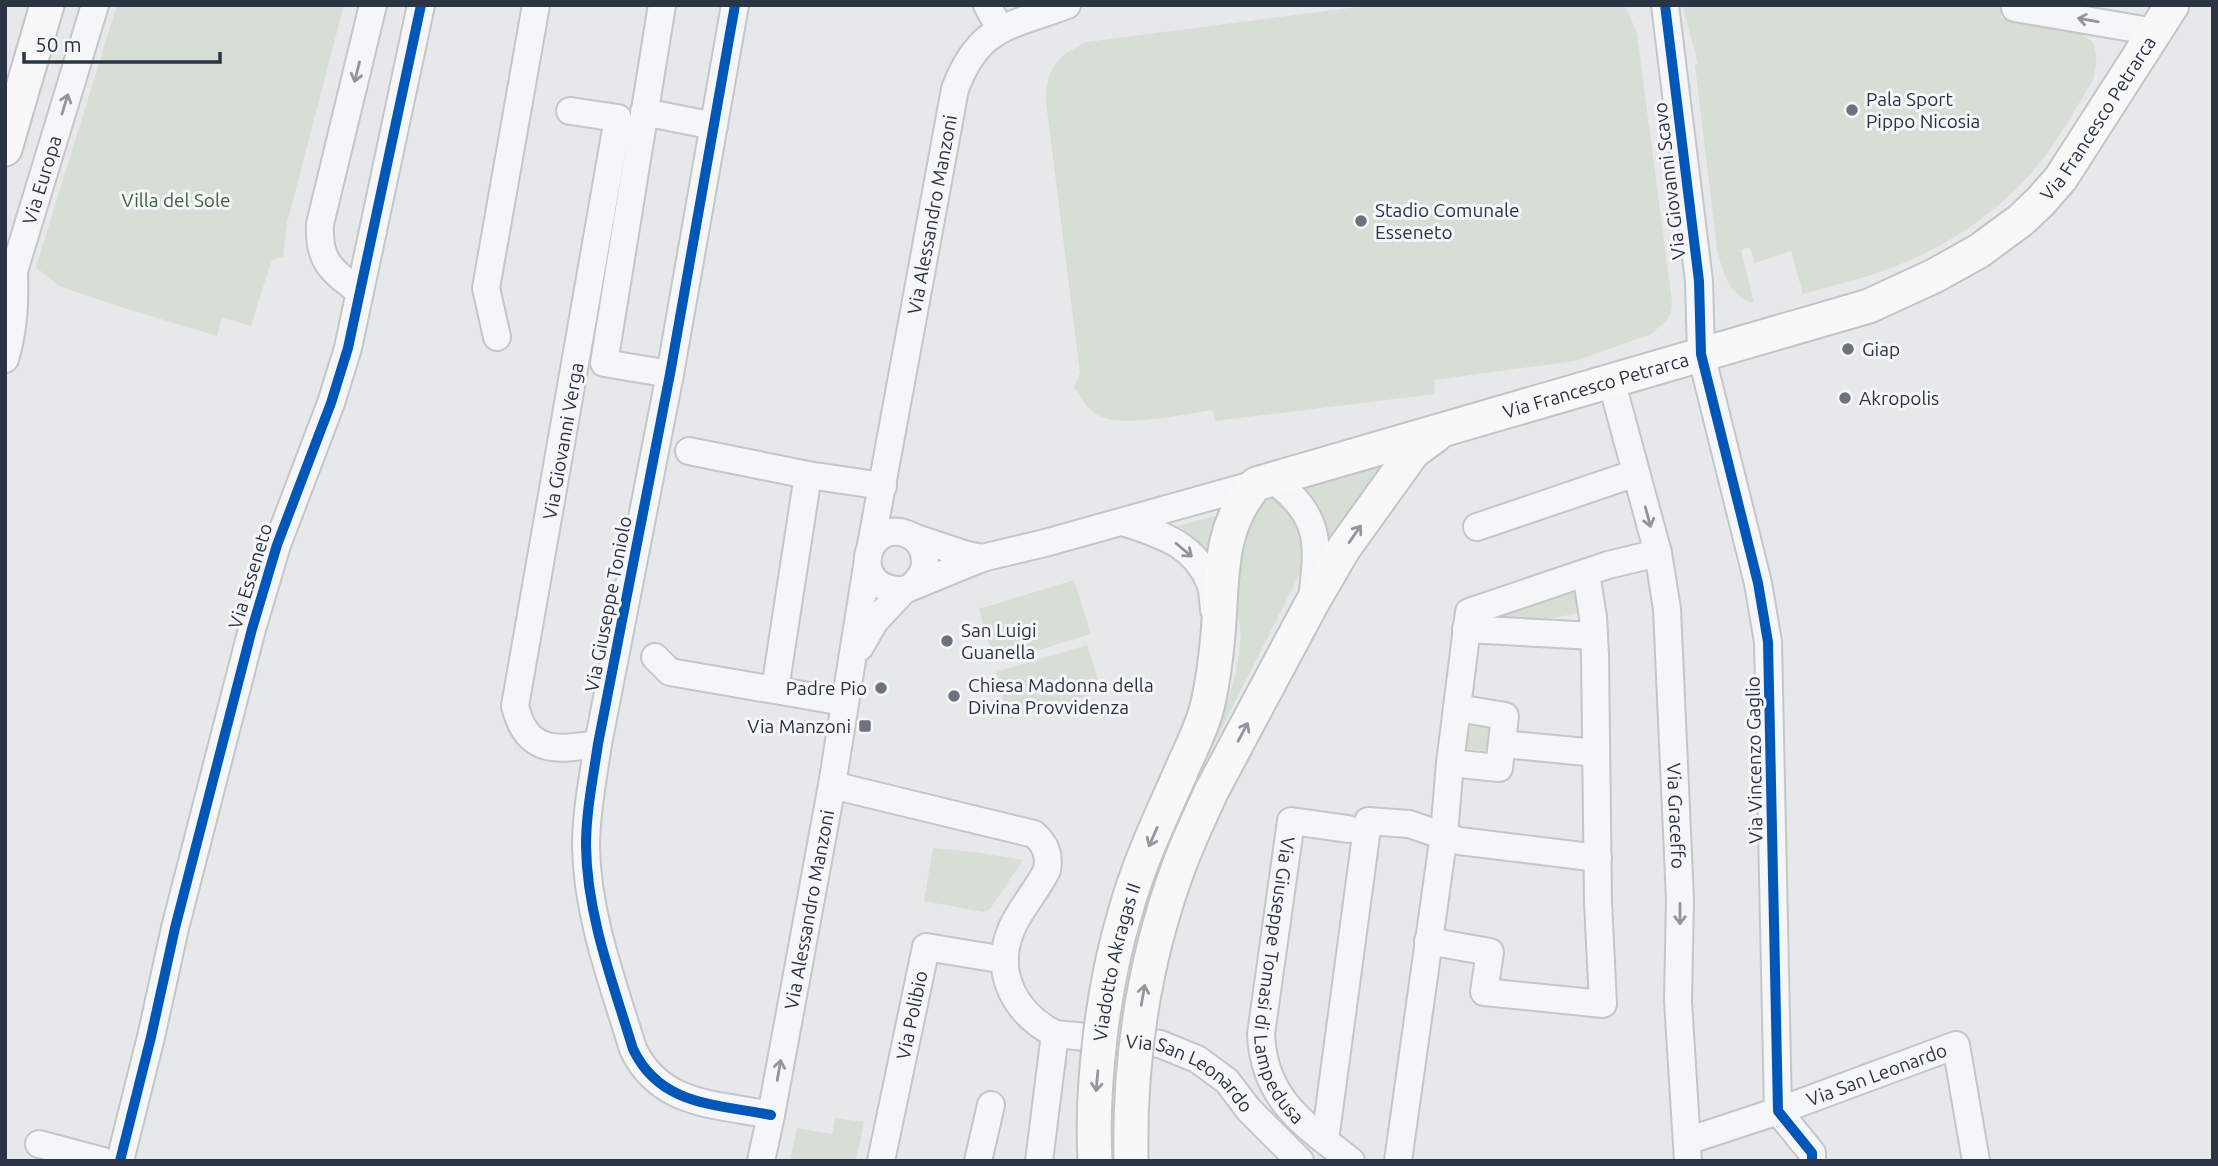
<svg xmlns="http://www.w3.org/2000/svg" width="2218" height="1166" viewBox="0 0 2218 1166" font-family="Ubuntu,sans-serif">
	<rect width="100%" height="100%" fill="#e6e8ea"/>
	<g fill="#d6ded6">
		<path d="M117,5H344L287,223L283,257L273,259L270,265L251,326L222,317L217,336L124,308L59,286L36,267Z"/>
		<path d="M1373,5H1623L1628,11L1637,34L1672,302L1671,312L1666,321L1651,334L1575,361L1434,380L1435,394L1215,421L1213,410C1184,414 1117,430 1094,413C1085,406 1080,396 1074,387L1080,373L1046,102C1046,67 1057,56 1087,42Z"/>
		<path d="M1682,5H2001V18C2021,21 2081,26 2092,42C2099,53 2096,68 2093,80C2076,108 2059,139 2038,165C2002,209 1949,246 1896,266C1866,278 1834,285 1803,294L1791,251L1755,263L1750,247L1741,250L1754,303C1728,296 1723,272 1717,249L1695,65L1698,63Z"/>
		<path d="M1389,464L1353,507L1328,553C1324,522 1324,511 1300,490Z"/>
		<path d="M1281,497C1301,525 1310,540 1299,575L1192,787C1210,742 1235,696 1240,646C1243,624 1235,608 1234,588C1233,561 1244,535 1251,509L1270,499Z"/>
		<path d="M1220,515L1209,558C1201,542 1193,534 1177,526Z"/>
		<path d="M1074,580L1091,634L995,663L979,609Z"/>
		<path d="M1574,588L1580,613L1552,618L1502,621L1500,613Z"/>
		<path d="M1087,645L1102,692L1009,719L996,672Z"/>
		<path d="M1466,726L1491,728L1489,751L1464,749Z"/>
		<path d="M933,848L974,852L1023,860L990,909L984,912L924,901Z"/>
		<path d="M835,1118L864,1122L856,1161H790L797,1128L832,1134Z"/>
	</g>
	<g fill="none" stroke-linecap="round" stroke-linejoin="round">
		<g stroke="#c4c6c8" stroke-width="30">
			<g id="minor">
				<path d="M662,5L604,363L670,374"/>
				<path d="M735,5L670,374L598,744C593,778 586,812 586,846C587,916 613,983 633,1049C660,1106 716,1104 771,1115"/>
				<path d="M987,5L1000,29"/>
				<path d="M1665,5L1699,281L1701,354L1758,583L1768,642L1778,1111L1812,1153V1161"/>
				<path d="M2015,5V8L2155,32"/>
				<path d="M570,111L618,118L515,706C527,755 557,750 598,744"/>
				<path d="M644,112L714,126"/>
				<path d="M360,292C332,271 318,262 320,224L373,5"/>
				<path d="M497,337L486,288L536,5"/>
				<path id="s1" d="M5,359C14,329 15,302 14,271L95,5"/>
				<path id="s2" d="M1611,380L1658,553L1667,609L1680,899L1678,1001L1688,1161"/>
				<path d="M689,451L808,475L883,486"/>
				<path d="M1273,480C1321,516 1319,542 1312,598"/>
				<path d="M1123,522C1159,534 1194,543 1210,583C1213,591 1213,602 1214,610"/>
				<path d="M1477,527L1636,473"/>
				<path d="M913,537L967,555L982,558"/>
				<path id="s3" d="M871,545L955,89C979,25 1009,27 1067,5"/>
				<path d="M911,587C922,577 927,569 924,554C923,545 915,537 907,534C864,518 847,592 904,590L982,558L1045,543L1256,484"/>
				<path d="M1466,629L1594,636"/>
				<path d="M860,647L875,621L904,590"/>
				<path d="M655,657L670,672L844,702"/>
				<path d="M775,689L808,475"/>
				<path d="M1503,744L1596,753"/>
				<path d="M1450,763L1499,768L1505,716L1457,708"/>
				<path id="s4" d="M832,785L1034,834C1045,844 1050,854 1047,870C1037,891 1020,908 1011,930C993,974 1016,1014 1055,1034L1160,1044L1197,1059L1227,1081L1249,1110L1300,1161"/>
				<path id="s5" d="M1348,829L1291,821L1261,1034C1264,1100 1304,1124 1351,1161"/>
				<path d="M1428,941L1490,952L1484,992L1603,1004L1598,902L1595,655L1593,617L1586,573"/>
				<path d="M1325,1140L1368,821L1409,824L1459,841L1598,858"/>
				<path id="s6" d="M1687,1141L1778,1111L1956,1045L1976,1161"/>
				<path d="M39,1144L103,1161"/>
				<path d="M120,1161L151,1037L175,928L252,629L277,545L331,403L348,348L421,5"/>
				<path id="s7" d="M761,1161L771,1115L832,785L867,566"/>
				<path id="s8" d="M881,1161L926,947L1005,960"/>
				<path d="M978,1161L991,1105"/>
				<path d="M1039,1161L1055,1034"/>
				<path d="M1398,1161L1444,834L1450,763L1469,612L1608,565L1658,553"/>
			</g>
		</g>
		<g stroke="#c2c5c8" stroke-width="37">
			<g id="major">
				<path d="M5,149L47,5"/>
				<path id="s9" d="M1180,774C1189,752 1203,727 1208,703C1213,681 1216,657 1218,634C1223,579 1217,529 1256,484L1869,306L1934,276L1979,251L2021,220L2041,201L2061,178L2172,5"/>
				<path d="M1211,792L1312,603L1344,548L1413,452L1436,435"/>
			</g>
		</g>
		<use href="#minor" stroke="#f5f6f7" stroke-width="26"/>
		<use href="#major" stroke="#f8f8f8" stroke-width="33"/>
		<g stroke="#c2c5c8" stroke-width="37" stroke-linecap="butt">
			<g id="major-bridge">
				<path id="s10" d="M1095,1161C1091,1085 1103,986 1125,913C1138,865 1160,819 1180,774"/>
				<path d="M1131,1161C1129,1060 1144,960 1179,866C1188,841 1200,817 1211,792"/>
			</g>
		</g>
		<use href="#major-bridge" stroke="#f8f8f8" stroke-width="33"/>
		<g stroke="#f4f6f9" stroke-width="15">
			<g id="cycleway">
				<path d="M735,5L670,374L598,744C593,778 586,812 586,846C587,916 613,983 633,1049C660,1106 716,1104 771,1115"/>
				<path d="M1665,5L1699,281L1701,354L1758,583L1768,642L1778,1111L1812,1153V1161"/>
				<path d="M120,1161L151,1037L175,928L252,629L277,545L331,403L348,348L421,5"/>
			</g>
		</g>
		<use href="#cycleway" stroke="#0057b8" stroke-width="10"/>
	</g>
	<defs><path id="oneway-shaft" d="M-6 0H5M1.5-3L5.5 0L1.5 3" fill="none" stroke-width="1.6" stroke-linecap="round" stroke-linejoin="round" transform="scale(1.75)"/></defs>
	<g stroke="#90959e">
		<use href="#oneway-shaft" transform="translate(2088 20) rotate(-170)"/>
		<use href="#oneway-shaft" transform="translate(357 72) rotate(104)"/>
		<use href="#oneway-shaft" transform="translate(65 104) rotate(-73)"/>
		<use href="#oneway-shaft" transform="translate(1648 517) rotate(75)"/>
		<use href="#oneway-shaft" transform="translate(1184 550) rotate(40)"/>
		<use href="#oneway-shaft" transform="translate(1680 914) rotate(90)"/>
		<use href="#oneway-shaft" transform="translate(779 1070) rotate(-80)"/>
	</g>
	<g stroke="#92969e">
		<use href="#oneway-shaft" transform="translate(1355 534) rotate(-55)"/>
		<use href="#oneway-shaft" transform="translate(1243 732) rotate(-62)"/>
		<use href="#oneway-shaft" transform="translate(1153 837) rotate(114)"/>
		<use href="#oneway-shaft" transform="translate(1143 995) rotate(-80)"/>
		<use href="#oneway-shaft" transform="translate(1097 1081) rotate(95)"/>
	</g>
	<g fill="#6c737f" stroke="#f4f6f9" stroke-width="2.5">
		<circle cx="1852" cy="110" r="7"/>
		<circle cx="1361" cy="221" r="7"/>
		<circle cx="1848" cy="349" r="7"/>
		<circle cx="1845" cy="398" r="7"/>
		<circle cx="947" cy="641" r="7"/>
		<circle cx="881" cy="688" r="7"/>
		<circle cx="954" cy="696" r="7"/>
		<rect x="858" y="719" width="14" height="14" rx="3.5"/>
	</g>
	<g text-anchor="middle" stroke-width="6" stroke-linejoin="round" paint-order="stroke">
		<g font-size="19" fill="#2b3445" stroke="#f4f6f9" text-anchor="start">
			<text x="1866" y="106">Pala Sport<tspan x="1866" dy="22">Pippo Nicosia</tspan></text>
			<text x="1375" y="217">Stadio Comunale<tspan x="1375" dy="22">Esseneto</tspan></text>
			<text x="1862" y="356">Giap</text>
			<text x="1859" y="405">Akropolis</text>
			<text x="961" y="637">San Luigi<tspan x="961" dy="22">Guanella</tspan></text>
			<text x="968" y="692">Chiesa Madonna della<tspan x="968" dy="22">Divina Provvidenza</tspan></text>
			<text x="867" y="695" text-anchor="end">Padre Pio</text>
			<text x="851" y="733" text-anchor="end">Via Manzoni</text>
		</g>
		<g font-size="19" fill="#2b3445" stroke="#f4f6f9">
			<text dy="7" stroke="none"><textPath href="#s9" startOffset="1246">Via Francesco Petrarca</textPath></text>
			<text dy="7" stroke="none"><textPath href="#s1" startOffset="184">Via Europa</textPath></text>
			<text transform="translate(1669 181) rotate(-97)" y="7">Via Giovanni Scavo</text>
			<text dy="7" stroke="none"><textPath href="#s3" startOffset="336">Via Alessandro Manzoni</textPath></text>
			<text dy="7" stroke="none"><textPath href="#s9" startOffset="658">Via Francesco Petrarca</textPath></text>
			<text transform="translate(563 441) rotate(-80)" y="7">Via Giovanni Verga</text>
			<text transform="translate(250 576) rotate(-73)" y="7">Via Esseneto</text>
			<text transform="translate(608 604) rotate(-79)" y="7">Via Giuseppe Toniolo</text>
			<text transform="translate(1754 760) rotate(-91)" y="7">Via Vincenzo Gaglio</text>
			<text dy="7" stroke="none"><textPath href="#s2" startOffset="443">Via Graceffo</textPath></text>
			<text dy="7" stroke="none"><textPath href="#s7" startOffset="256">Via Alessandro Manzoni</textPath></text>
			<text dy="7" stroke="none"><textPath href="#s10" startOffset="201">Viadotto Akragas II</textPath></text>
			<text dy="7" stroke="none"><textPath href="#s5" startOffset="222">Via Giuseppe Tomasi di Lampedusa</textPath></text>
			<text dy="7" stroke="none"><textPath href="#s8" startOffset="149">Via Polibio</textPath></text>
			<text dy="7" stroke="none"><textPath href="#s6" startOffset="201">Via San Leonardo</textPath></text>
			<text dy="7" stroke="none"><textPath href="#s4" startOffset="588">Via San Leonardo</textPath></text>
		</g>
		<g font-size="19" fill="#3f6138" stroke="#f4f6f9">
			<text x="176" y="207">Villa del Sole</text>
		</g>
	</g>
	<rect width="2218" height="1166" fill="none" stroke="#2b3445" stroke-width="14"/>
	<path d="M24 52v10h196v-10" fill="none" stroke="#2b3445" stroke-width="3.5"/>
	<text x="35" y="52" font-size="21" fill="#2b3445" stroke="#f4f6f9" stroke-width="5" paint-order="stroke">50 m</text>
</svg>
